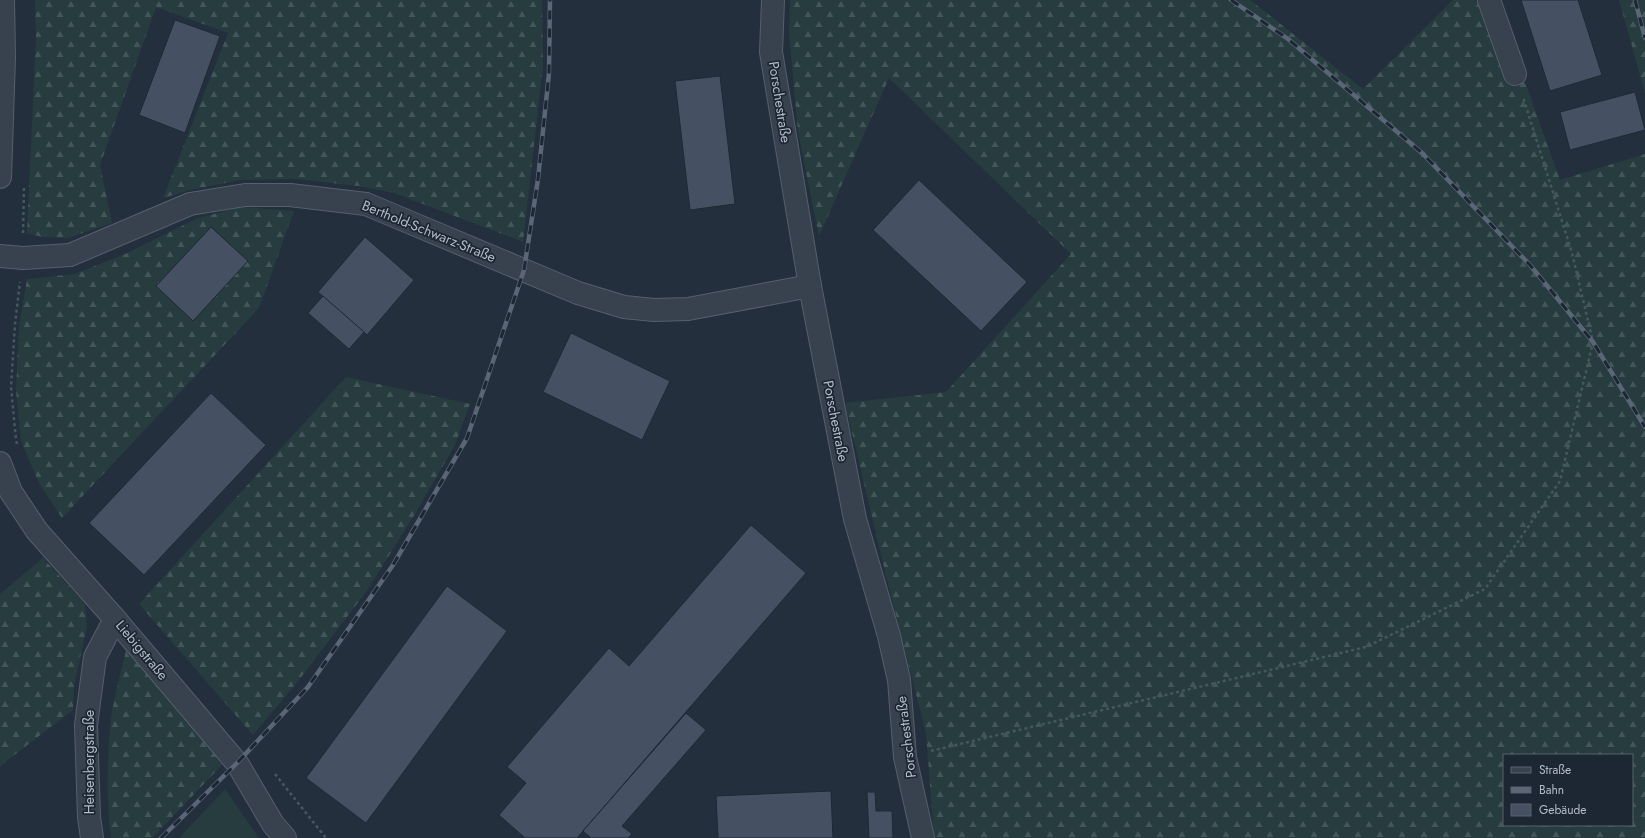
<svg xmlns="http://www.w3.org/2000/svg" width="1645" height="838" viewBox="0 0 1645 838" font-family="Jost,sans-serif">
	<defs>
		<pattern id="forest-firs" width="22" height="20" patternUnits="userSpaceOnUse"><rect width="22" height="20" fill="#263c3f"/><path d="M5 1l3.5 6h-7zM16 11l3.5 6h-7z" fill="#435659"/></pattern>
	</defs>
	<rect width="100%" height="100%" fill="#242f3e"/>
	<path fill="#263c3f" d="M225,789L259,838H179Z"/>
	<g fill="url(#forest-firs)" fill-rule="evenodd">
		<path d="M35,0H542L543,66L523,242L394,193L358,186L296,179L240,180L190,190L163,198L228,33L156,7L100,165L112,223L68,238L42,237L27,233L36,37Z"/>
		<path d="M790,0H1250L1363,89L1453,0H1476L1508,73L1524,79L1560,180L1645,154V838H934L926,733L886,576L845,403L946,392L1071,254L889,78L819,236L798,132L789,32ZM1504,755H1632V825H1504Z"/>
		<path d="M1619,0H1645V93Z"/>
		<path d="M242,207L294,211L259,308L62,518L39,483L21,441L16,391L19,326L27,279L75,274L125,254L198,218Z"/>
		<path d="M346,377L470,404L455,445L415,514L366,592L299,680L253,735L139,604Z"/>
		<path d="M43,558L85,604L87,626L74,686L73,710L0,766V594Z"/>
		<path d="M126,650L224,763L152,838H111C106,800 107,757 111,719C114,696 121,673 126,650Z"/>
	</g>
	<g fill="#455162" stroke="#1f2835">
		<path d="M1521,0H1578L1602,75L1550,91Z"/>
		<path d="M175,20L220,36L185,133L139,115Z"/>
		<path d="M720,76L735,204L690,210L675,81Z"/>
		<path d="M1635,92L1645,130L1570,150L1560,112Z"/>
		<path d="M919,180L1027,282L981,331L873,230Z"/>
		<path d="M211,227L248,261L193,321L156,286Z"/>
		<path d="M365,237L414,280L367,335L318,292Z"/>
		<path d="M323,296L364,332L349,349L308,313Z"/>
		<path d="M571,333L670,381L642,440L543,392Z"/>
		<path d="M211,393L266,445L144,575L89,523Z"/>
		<path d="M751,525L806,573L577,838H525L499,815L526,783L507,767L609,648L629,666Z"/>
		<path d="M447,586L507,631L366,823L306,778Z"/>
		<path d="M686,713L706,730L622,826L632,834L628,838H591L583,831Z"/>
		<path d="M831,791L833,838H718L716,796Z"/>
		<path d="M867,792H875L876,811H892L893,838H869Z"/>
	</g>
	<g fill="none" stroke-linecap="round" stroke-linejoin="round">
		<g stroke="#565f6c" stroke-width="24">
			<g id="minor">
				<path d="M773,0L771,52L810,286L855,519L889,636L899,680L905,757L923,838"/>
				<path d="M1489,0L1515,74"/>
				<path d="M0,177L4,57L3,0"/>
				<path d="M0,256L23,258L70,255L190,204L245,195H290L366,204L578,293L624,307L654,310L688,309L810,286"/>
				<path d="M0,463L11,492L37,531L115,619L237,763L273,824L285,838"/>
				<path d="M92,838L89,817L86,725L95,657L115,619"/>
			</g>
		</g>
		<g stroke="#44595c" stroke-width="2.5" stroke-dasharray="3 3" stroke-linecap="butt">
			<path d="M23,233L24,188"/>
			<path d="M17,444L16,440L11,387L15,324L20,282"/>
			<path d="M931,751L1366,647L1485,589L1560,481L1593,342L1572,253L1523,97"/>
			<path d="M275,774L326,838"/>
		</g>
		<use href="#minor" stroke="#38414e" stroke-width="22"/>
		<g stroke="#5a6575" stroke-width="4.5">
			<g id="rail">
				<path d="M1231,0L1288,39L1422,153L1530,265L1593,342L1645,427"/>
				<path d="M1635,0L1645,38"/>
				<path d="M161,838L237,763L308,687L393,565L467,438L524,270L538,179L549,73L550,0"/>
			</g>
		</g>
		<use href="#rail" stroke="#1d2633" stroke-width="3" stroke-dasharray="9" stroke-linecap="butt"/>
	</g>
	<g text-anchor="middle" stroke-width="3.5" stroke-linejoin="round" paint-order="stroke">
		<g font-size="14" fill="#b4bcc9" stroke="#1d2633">
			<text transform="translate(780 102) rotate(81)" y="5">Porschestraße</text>
			<text transform="translate(429 231) rotate(22)" y="5">Berthold-Schwarz-Straße</text>
			<text transform="translate(836 421) rotate(79)" y="5">Porschestraße</text>
			<text transform="translate(142 650) rotate(50)" y="5">Liebigstraße</text>
			<text transform="translate(906 737) rotate(-97)" y="5">Porschestraße</text>
			<text transform="translate(89 762) rotate(-90)" y="5">Heisenbergstraße</text>
		</g>
	</g>
	<rect x="1503" y="754" width="130" height="72" fill="#1d2633" stroke="#59626f"/>
	<rect x="1511" y="767" width="20" height="6" fill="#38414e" stroke="#59626f"/>
	<text x="1539" y="774" font-size="12" fill="#b4bcc9">Straße</text>
	<rect x="1511" y="787" width="20" height="6" fill="#5a6575" stroke="#59626f"/>
	<text x="1539" y="794" font-size="12" fill="#b4bcc9">Bahn</text>
	<rect x="1511" y="804" width="20" height="12" fill="#455162" stroke="#59626f"/>
	<text x="1539" y="814" font-size="12" fill="#b4bcc9">Gebäude</text>
</svg>
